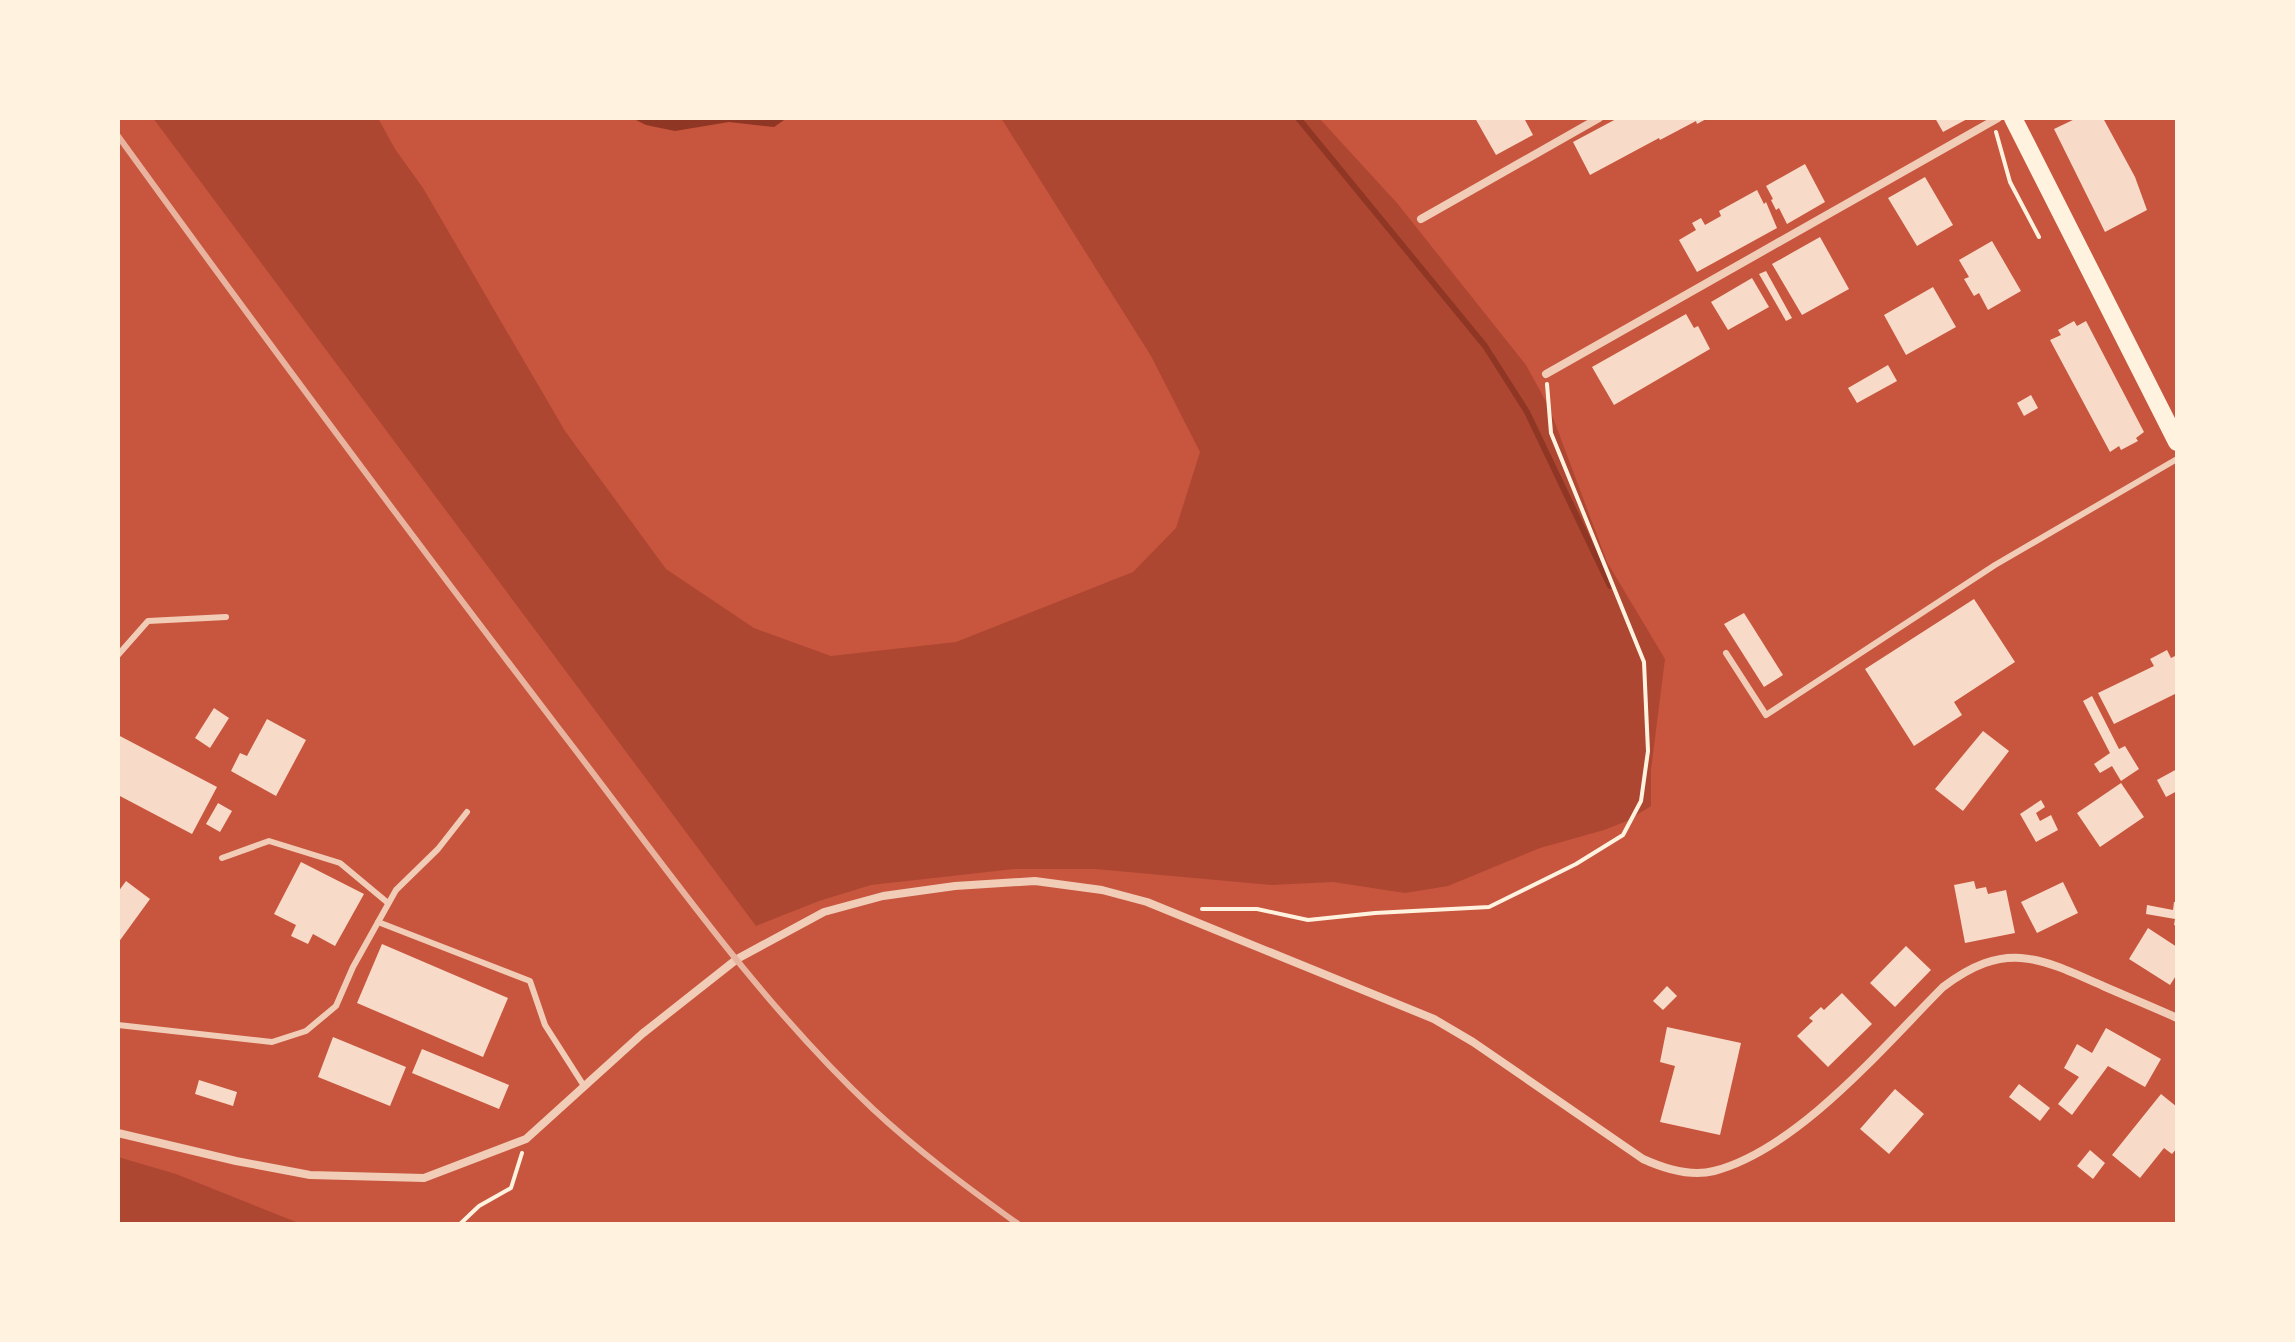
<svg xmlns="http://www.w3.org/2000/svg" width="2295" height="1342" viewBox="0 0 2295 1342" font-family="Lato,sans-serif">
	<rect width="100%" height="100%" fill="#c8553d"/>
	<g fill="#ae4732">
		<path d="M153,118H378L395,149L423,188L565,431L666,569L754,628L831,656L956,642L1133,572L1176,528L1200,452L1151,356L1001,118H1319L1397,203L1526,365L1549,407L1607,562L1665,659L1651,770V806L1627,821L1604,830L1540,848L1448,886L1405,893L1333,882L1271,885L1095,869H1014L871,885L819,901L756,926Z"/>
		<path d="M118,1157L176,1174L301,1224H118Z"/>
	</g>
	<path fill="#8f3625" d="M632,118H787L774,127L729,122L675,131L646,125Z"/>
	<g fill="none" stroke-linecap="round" stroke-linejoin="round">
		<path stroke="#8f3625" stroke-width="6" d="M1298,118L1485,346L1527,412L1610,586"/>
	</g>
	<g fill="#f7dbc8">
		<path d="M1475,118H1524L1533,135L1496,155Z"/>
		<path d="M1618,118H1708L1697,124L1696,121L1660,140L1659,138L1590,175L1573,142Z"/>
		<path d="M1935,118H1969L1943,132Z"/>
		<path d="M2077,118H2103L2135,177L2147,210L2105,232L2054,129Z"/>
		<path d="M1805,164L1825,202L1787,224L1779,208L1776,210L1771,200L1773,199L1766,186Z"/>
		<path d="M1925,177L1953,225L1917,246L1888,198Z"/>
		<path d="M1757,190L1764,204L1766,202L1777,228L1697,272L1679,240L1696,230L1692,223L1701,218L1705,225L1721,216L1719,211Z"/>
		<path d="M1820,237L1849,289L1802,315L1772,264Z"/>
		<path d="M1992,241L2021,291L1988,310L1979,293L1974,296L1971,291L1964,279L1969,277L1959,260Z"/>
		<path d="M1766,271L1792,318L1786,321L1759,274Z"/>
		<path d="M1752,278L1769,307L1728,330L1711,302Z"/>
		<path d="M1933,287L1956,327L1906,355L1884,315Z"/>
		<path d="M1686,314L1694,328L1698,326L1710,349L1614,405L1592,367Z"/>
		<path d="M2074,321L2077,326L2086,321L2144,432L2136,438L2138,441L2121,450L2119,446L2110,452L2050,340L2061,335L2058,330Z"/>
		<path d="M1888,365L1897,381L1857,403L1848,388Z"/>
		<path d="M2031,395L2038,408L2024,416L2017,403Z"/>
		<path d="M1974,599L2015,662L1954,702L1962,715L1914,746L1865,669Z"/>
		<path d="M1744,613L1783,675L1764,687L1724,624Z"/>
		<path d="M2167,650L2171,658L2177,655V693L2114,724L2098,693L2154,666L2150,659Z"/>
		<path d="M2092,696L2119,749L2125,746L2139,769L2121,781L2112,766L2100,773L2094,764L2110,753L2083,701Z"/>
		<path d="M214,708L229,718L210,748L195,738Z"/>
		<path d="M267,719L306,740L276,796L231,771L240,753L247,756Z"/>
		<path d="M1983,731L2009,751L1963,811L1935,789Z"/>
		<path d="M118,735L217,787L192,834L118,795Z"/>
		<path d="M2177,769V791L2166,797L2157,780Z"/>
		<path d="M2121,783L2144,817L2100,847L2077,813Z"/>
		<path d="M2041,800L2045,807L2036,813L2040,821L2051,815L2058,830L2036,842L2020,814Z"/>
		<path d="M218,803L232,811L220,832L206,824Z"/>
		<path d="M301,862L364,894L335,946L313,934L308,944L291,936L296,925L274,914Z"/>
		<path d="M126,881L150,899L118,943V892Z"/>
		<path d="M1974,881L1976,889L1986,887L1988,894L2006,890L2015,933L1965,943L1954,885Z"/>
		<path d="M2063,882L2078,913L2037,933L2021,902Z"/>
		<path d="M2174,902H2177V926L2174,925L2175,919L2146,914L2147,905L2173,910Z"/>
		<path d="M2148,928L2177,947V974L2170,985L2129,959Z"/>
		<path d="M382,944L508,998L483,1057L357,1003Z"/>
		<path d="M1906,946L1931,970L1895,1007L1870,983Z"/>
		<path d="M1667,986L1677,996L1663,1010L1653,1001Z"/>
		<path d="M1842,993L1872,1024L1828,1067L1797,1036L1813,1021L1809,1018L1821,1007L1824,1010Z"/>
		<path d="M1667,1027L1741,1043L1720,1135L1660,1122L1675,1066L1660,1062Z"/>
		<path d="M2106,1028L2161,1059L2145,1087L2108,1066L2072,1115L2058,1104L2079,1077L2064,1068L2077,1044L2092,1053Z"/>
		<path d="M333,1037L406,1067L390,1106L318,1077Z"/>
		<path d="M422,1049L509,1085L499,1109L412,1073Z"/>
		<path d="M199,1080L237,1092L233,1106L195,1094Z"/>
		<path d="M2019,1084L2050,1108L2040,1121L2009,1097Z"/>
		<path d="M1895,1089L1924,1114L1889,1154L1860,1129Z"/>
		<path d="M2161,1094L2177,1107V1148L2172,1154L2164,1148L2140,1178L2112,1155Z"/>
		<path d="M2090,1150L2105,1163L2093,1179L2077,1166Z"/>
	</g>
	<g fill="none" stroke-linecap="round" stroke-linejoin="round">
		<g stroke="#fff3e0" stroke-width="4">
			<path d="M1996,132L2010,182L2039,237"/>
			<path d="M1202,909H1257L1308,920L1375,913L1489,907L1576,864L1623,835L1641,801L1648,751L1644,662L1551,433L1547,384"/>
			<path d="M460,1224L479,1206L511,1188L522,1153"/>
		</g>
		<g stroke="#f1ccb7" stroke-width="6">
			<path d="M1726,653L1766,715L1995,565L2177,459"/>
			<path d="M118,655L148,621L226,617"/>
			<path d="M222,858L269,841L340,863L388,903"/>
			<path d="M378,922L530,981L545,1025L584,1086"/>
			<path d="M118,1025L272,1042L306,1031L336,1006L353,967L396,890L438,849L467,812"/>
		</g>
		<g stroke="#f1ccb7" stroke-width="8">
			<path d="M1421,219L1599,118"/>
			<path d="M1546,374L1998,118"/>
			<path d="M118,1133L236,1161L310,1175L424,1178L526,1139L642,1034L737,959L824,912L883,896L955,886L1035,881L1102,890L1147,902L1434,1019L1473,1042L1643,1159C1665,1169 1690,1177 1714,1171C1798,1149 1883,1047 1943,987C2005,940 2039,957 2103,986C2128,997 2153,1007 2177,1018"/>
		</g>
		<path stroke="#fff3e0" stroke-width="18" d="M2013,118L2177,442"/>
		<path stroke="#e9b49f" stroke-width="6" d="M118,136C263,336 410,534 560,730C660,859 754,997 873,1109C918,1151 968,1188 1018,1224"/>
	</g>
	<rect width="2295" height="1342" fill="none" stroke="#fff3e0" stroke-width="240"/>
</svg>
